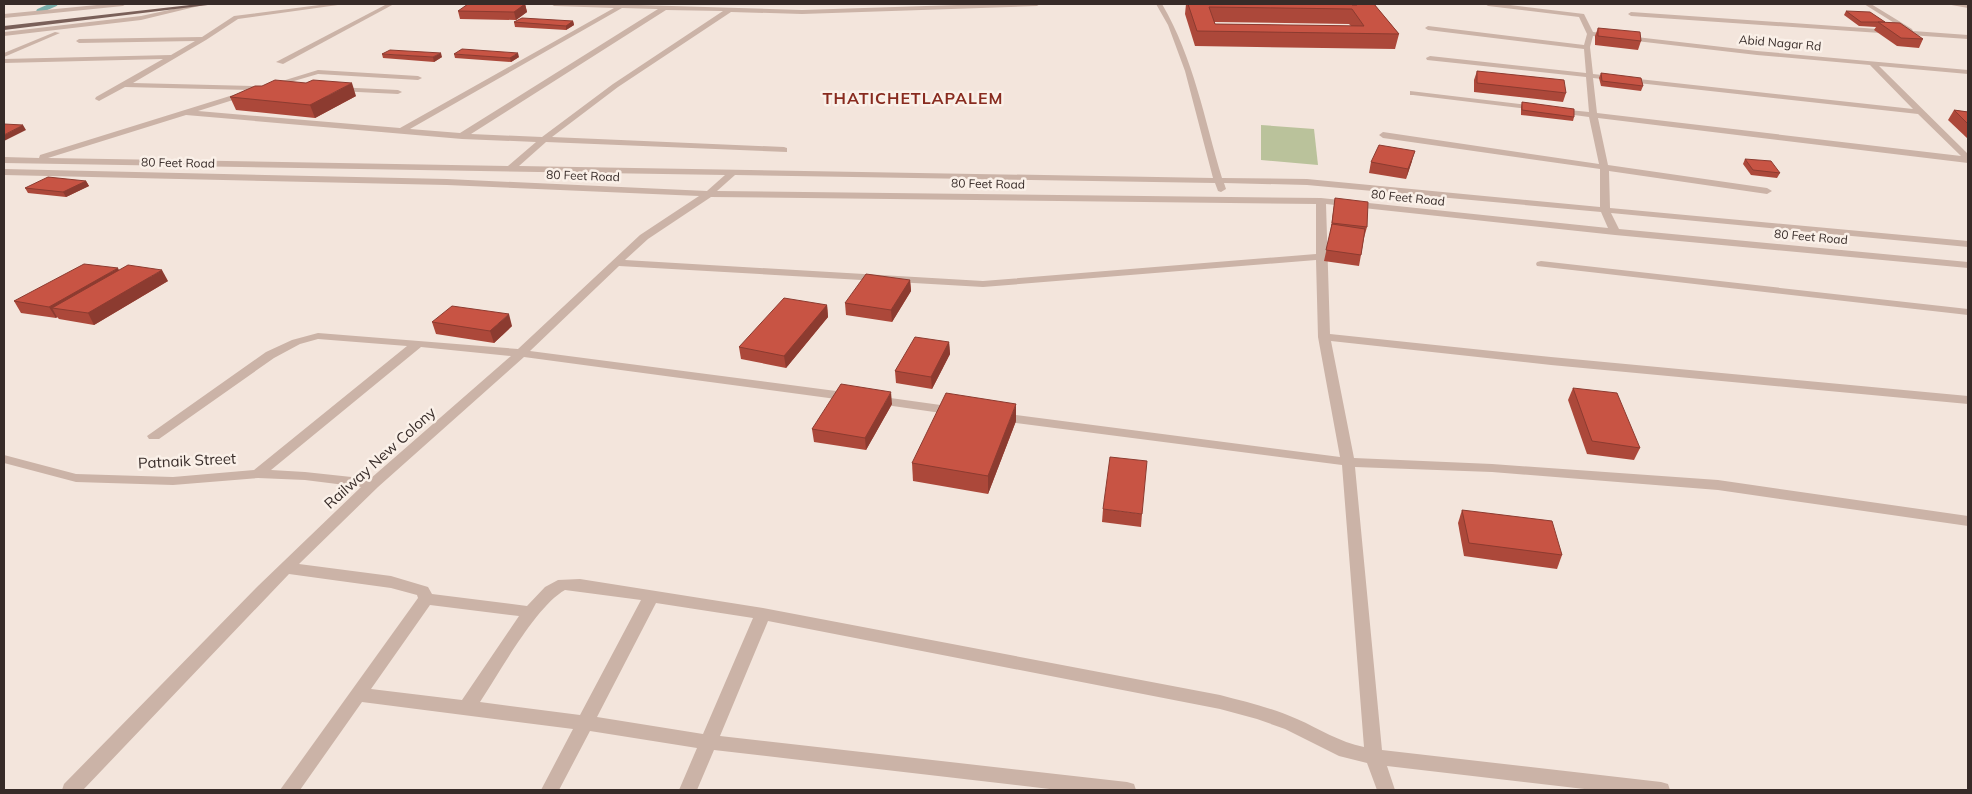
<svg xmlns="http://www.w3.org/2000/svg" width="1972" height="794" viewBox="0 0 1972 794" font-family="Mulish,sans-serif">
	<rect width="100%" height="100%" fill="#f3e5dc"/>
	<path fill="#bac29b" d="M1261,125L1314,129L1318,165L1261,160Z"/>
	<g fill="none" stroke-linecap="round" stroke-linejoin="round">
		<path stroke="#7ab0ac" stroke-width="5" d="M39,11L55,4"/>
		<g fill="#cbb3a7" fill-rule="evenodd">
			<path d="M107,4H126L123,6L4,18V14Z"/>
			<path d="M197,4L203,5L141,20L4,36V32L141,16Z"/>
			<path d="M327,4H345L238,19L206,40L133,83L253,86V90H250L125,87L99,101L95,99L96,97L163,59L4,63V59L171,55L195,41L79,43L76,41L79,39L202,37L234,16Z"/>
			<path d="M387,4H394L283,64L276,62Z"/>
			<path d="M551,4H605L802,10L988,4H1040L1037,6L802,14L731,12L618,87L552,137L784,147L787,148V152L546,142L519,166L1213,178L1185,71L1168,25L1156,4H1162C1194,59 1204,118 1222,178L1307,179L1600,207V169L1383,138L1379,135L1383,132L1599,164L1589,117L1559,113L1555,111L1559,109L1589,112L1586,77L1427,60L1426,58L1430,56L1586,73L1584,49L1428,30L1425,28L1428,26L1584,45L1587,34L1579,17L1488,6L1485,4H1502L1584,14L1593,32L1757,51L1968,70V74L1879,66L1968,154V163L1598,118L1608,165L1767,188L1772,191L1767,194L1609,171L1610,208L1968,241V247L1611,213L1619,229L1968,262V268L1615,235L1326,204L1330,334L1551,357L1968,396V404L1551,365L1331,341L1354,458L1492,464L1718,480L1968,516V526L1718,490L1492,472L1355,467L1382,750L1661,782L1668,784L1670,790H1593L1387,766L1395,790H1377L1367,763L1339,756L1285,729L1257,719L1220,709L768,621L720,736L1127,782L1134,784L1136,790H1058L714,750L697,790H679L697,748L590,731L559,790H541L573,729L362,702L300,790H280L418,598L417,595L391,588L289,574L83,790H62L64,784L258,586L361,487L305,480L258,478L173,485L76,482L4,463V455L76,474L173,477L254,470L407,346L318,339L300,344L274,358L159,439H149L147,436L266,352L292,340L318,333L518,349L640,235L699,196L447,185L4,175V169L447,179L707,191L725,175L4,163V157L39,158L40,155L246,91L250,93L249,95L198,111L400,128L614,8L554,6ZM622,8L658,9L460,133L410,129ZM666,10L723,11L613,84L542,137L471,134ZM1593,36L1757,55L1870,65L1913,109L1593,74L1590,47ZM1593,78L1918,114L1961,156L1597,113ZM186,115L462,139L536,142L508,166L48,158ZM735,175L1215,183L1218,191L1221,192L1226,189L1224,183L1307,185L1601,212L1608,228L1321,198L717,191ZM711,197L1316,204V254L983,281L625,260L648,239ZM1316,260L1318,337L1340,457L1000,413L994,417L1000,421L1342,465L1364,747C1339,742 1320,729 1297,719C1273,708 1246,702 1220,695L763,608L580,579L558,580L545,587L527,606L432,594L428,587L391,576L299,564L378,487L524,357L851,401L857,397L851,393L530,351L619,266L983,287ZM421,347L511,356L370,479L305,472L271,470ZM565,590L641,600L580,715L480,702C500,672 536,606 565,590ZM656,603L753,618L703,734L597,717ZM430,605L519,616L462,700L371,689Z"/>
			<path d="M1864,4H1871L1912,29L1913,31L1968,35V39L1631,16L1628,14L1631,12L1907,31Z"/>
			<path d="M1946,4H1968V8Z"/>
			<path d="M55,32L60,33L4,57V53Z"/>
			<path d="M318,70L418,76L422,78L418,80L318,74L270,88L266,86Z"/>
			<path d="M335,87L398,90L402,92L398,94L338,91H335Z"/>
			<path d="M1410,91L1537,106L1541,108L1537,110L1413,95H1410Z"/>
			<path d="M1541,261L1968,309V315L1537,266L1536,264L1537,262Z"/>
			<path d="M876,396L955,407L961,411L955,415L872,403L870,400L872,397Z"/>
		</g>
		<path fill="#7a6059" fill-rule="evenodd" d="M199,4H216L4,30V26Z"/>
	</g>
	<g fill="#ac483a" fill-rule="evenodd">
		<path d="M525,4L527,12L516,20L460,19L458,11Z"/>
		<path d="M748,4H774L773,5H748Z"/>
		<path d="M1186,4H1351L1352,5H1355V4H1374L1399,34L1395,49L1195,46L1185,14ZM1215,22L1349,24L1351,26L1215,24Z"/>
		<path d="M1846,11L1885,22L1923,39L1919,48L1897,46L1874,30L1876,27L1859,26L1844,15Z"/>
		<path d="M573,21L574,25L566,30L515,27L514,22Z"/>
		<path d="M1598,28L1641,41L1638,50L1595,45V36Z"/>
		<path d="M382,54L442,57L434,62L383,58Z"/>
		<path d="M454,54L519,57L511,62L455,58Z"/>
		<path d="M1477,71L1566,93L1563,102L1474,92V80Z"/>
		<path d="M1601,73L1643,86L1641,91L1601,86L1599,78Z"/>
		<path d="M356,96L315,118L236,110L230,97Z"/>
		<path d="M1522,102L1574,117L1573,121L1521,115V107Z"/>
		<path d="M1954,110L1968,112V139L1948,120Z"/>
		<path d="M1745,159L1780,173L1777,178L1751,175L1743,164Z"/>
		<path d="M1412,161L1406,179L1369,173L1371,162Z"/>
		<path d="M86,181L89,186L66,197L28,193L25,188Z"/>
		<path d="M1335,198L1367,227L1364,238L1359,266L1324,261L1330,234Z"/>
		<path d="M119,270L168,281L94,325L59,319L57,317L56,318L21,313L14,301Z"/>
		<path d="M910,280L911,291L892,322L846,315L845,303Z"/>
		<path d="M827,305L828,317L786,368L741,359L739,347Z"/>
		<path d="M432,322L512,326L494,343L436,334Z"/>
		<path d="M949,342L950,354L932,389L896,383L895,371Z"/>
		<path d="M1573,388L1640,448L1634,460L1587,454L1568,400Z"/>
		<path d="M892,404L866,450L814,442L812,429Z"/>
		<path d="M1016,421L988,494L913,481L912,463Z"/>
		<path d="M1103,509L1142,514L1141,527L1102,522Z"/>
		<path d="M1462,510L1562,555L1557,569L1464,556L1458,523Z"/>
	</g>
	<g fill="#8c3b30">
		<path d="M525,4L527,12L516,20L514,12Z"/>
		<path d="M573,21L574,25L566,30V26Z"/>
		<path d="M441,53L442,57L434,62L433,57Z"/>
		<path d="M518,53L519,57L511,62L510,58Z"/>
		<path d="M352,83L356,96L315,118L310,105Z"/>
		<path d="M23,125L26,130L4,141V135Z"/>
		<path d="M1415,151L1412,161L1406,179L1408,169Z"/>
		<path d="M86,181L89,186L66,197L63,192Z"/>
		<path d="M118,268L124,280L52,308L57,317L56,318L49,307Z"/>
		<path d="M162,270L168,281L94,325L88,313Z"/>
		<path d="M910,280L911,291L892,322L891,310Z"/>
		<path d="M827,305L828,317L786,368L784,356Z"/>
		<path d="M509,314L512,326L494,343L490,331Z"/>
		<path d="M949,342L950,354L932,389L931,377Z"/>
		<path d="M891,392L892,404L866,450L865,438Z"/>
		<path d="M1016,404V421L988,494V476Z"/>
	</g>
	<g fill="#c85444" stroke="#8c3b30" fill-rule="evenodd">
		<path d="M468,4H525L514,12L458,11Z"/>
		<path d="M1188,4H1351L1352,5H1357L1356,4H1374L1399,34L1197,31ZM1209,7L1352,9L1364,26L1215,24Z"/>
		<path d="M1846,11L1870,12L1885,22H1861Z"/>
		<path d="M522,18L573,21L566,26L514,22Z"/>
		<path d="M1878,22L1900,23L1923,39L1901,38Z"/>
		<path d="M1598,28L1640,32L1641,41L1598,36Z"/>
		<path d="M462,49L518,53L510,58L454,54Z"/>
		<path d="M390,50L441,53L433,57L382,54Z"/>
		<path d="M1477,71L1564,80L1566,93L1477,83Z"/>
		<path d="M1601,73L1641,78L1643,86L1602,81Z"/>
		<path d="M275,80L306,83L313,80L352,83L310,105L230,97L255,86H262Z"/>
		<path d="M1522,102L1574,109V117L1522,110Z"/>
		<path d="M1954,110L1968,112V124Z"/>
		<path d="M4,124L23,125L4,135Z"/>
		<path d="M1379,145L1415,151L1408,169L1371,162Z"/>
		<path d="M1745,159L1771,161L1780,173L1753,170Z"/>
		<path d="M48,177L86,181L63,192L25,188Z"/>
		<path d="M1335,198L1368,202L1367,227L1332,223Z"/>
		<path d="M1332,224L1365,229L1361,255L1326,250Z"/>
		<path d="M84,264L118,268L49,307L14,301Z"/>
		<path d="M128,265L162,270L88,313L52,308Z"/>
		<path d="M866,274L910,280L891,310L845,303Z"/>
		<path d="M784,298L827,305L784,356L739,347Z"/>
		<path d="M452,306L509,314L490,331L432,322Z"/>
		<path d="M915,337L949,342L931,377L895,371Z"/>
		<path d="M841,384L891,392L865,438L812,429Z"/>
		<path d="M1573,388L1617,393L1640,448L1592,441Z"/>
		<path d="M946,393L1016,404L988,476L912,463Z"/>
		<path d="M1110,457L1147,461L1142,514L1103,509Z"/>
		<path d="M1462,510L1552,521L1562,555L1469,543Z"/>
	</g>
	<g text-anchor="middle" stroke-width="5" stroke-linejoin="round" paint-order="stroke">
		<g font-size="12" fill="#372b28" stroke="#faf0e8">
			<text transform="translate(1780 43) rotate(5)" y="4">Abid Nagar Rd</text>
			<text transform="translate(178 163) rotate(1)" y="4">80 Feet Road</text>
			<text transform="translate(583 176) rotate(2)" y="4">80 Feet Road</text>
			<text transform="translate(988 184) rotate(1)" y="4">80 Feet Road</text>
			<text transform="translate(1408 198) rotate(6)" y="4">80 Feet Road</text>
			<text transform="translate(1811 237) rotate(5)" y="4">80 Feet Road</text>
		</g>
		<g font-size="15" fill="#372b28" stroke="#faf0e8">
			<text transform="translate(380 458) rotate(-42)" y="5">Railway New Colony</text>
			<text transform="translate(187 461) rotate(-3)" y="5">Patnaik Street</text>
		</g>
		<g font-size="16" font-weight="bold" letter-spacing="1" fill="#882b1f" stroke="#faf0e8">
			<text x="913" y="104">THATICHETLAPALEM</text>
		</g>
	</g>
	<rect width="1972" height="794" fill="none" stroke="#372b28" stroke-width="10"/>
</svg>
